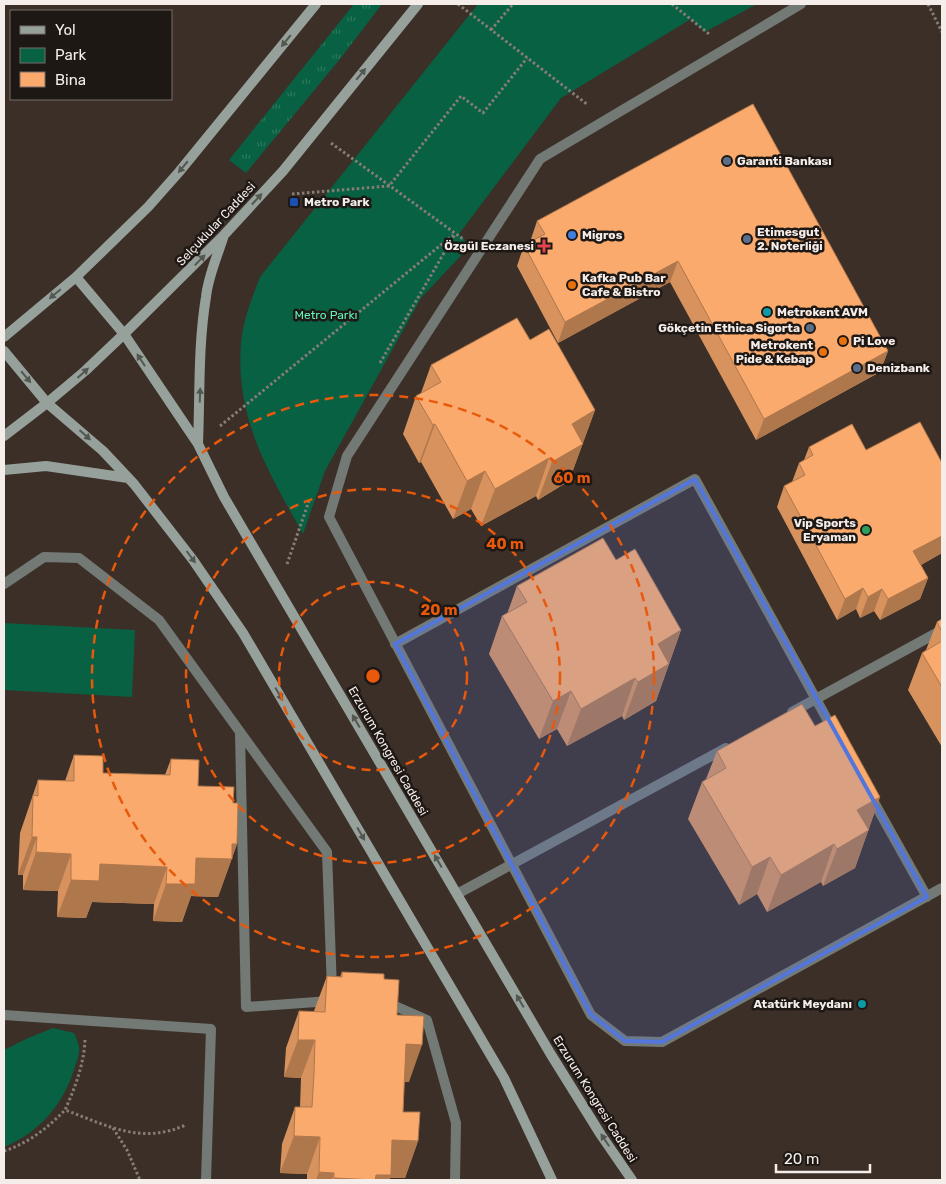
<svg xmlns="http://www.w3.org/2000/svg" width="946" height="1184" font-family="Rubik,sans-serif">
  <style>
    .grass { fill: url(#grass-tufts) }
    .park { fill: #076142 }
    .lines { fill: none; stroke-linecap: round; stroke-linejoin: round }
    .path { stroke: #877d77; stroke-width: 3; stroke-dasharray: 2.5 2.5; stroke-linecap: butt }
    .minor { stroke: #737975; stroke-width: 10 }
    .secondary { stroke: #97a19b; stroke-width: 10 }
    .wall { fill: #d7925d }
    .shaded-wall { fill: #af774c }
    .building { fill: #faaa6c; stroke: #af774c }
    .oneway { fill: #545651 }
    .marked { fill: #5376dc; fill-opacity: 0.2; stroke: #5376dc; stroke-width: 4; stroke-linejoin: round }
    .ring { fill: none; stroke: #e8590c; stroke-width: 2.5; stroke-dasharray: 9 6 }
    .service-dot { fill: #5c6f8a; stroke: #1e1815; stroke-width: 2 }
    .transit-dot { fill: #1a4fb4; stroke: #1e1815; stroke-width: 2 }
    .shop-dot { fill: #3f7fe0; stroke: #1e1815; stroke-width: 2 }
    .health-dot { fill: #e0444e; stroke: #1e1815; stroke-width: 2 }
    .food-dot { fill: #e8710a; stroke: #1e1815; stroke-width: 2 }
    .culture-dot { fill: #0f9aa8; stroke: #1e1815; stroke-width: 2 }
    .leisure-dot { fill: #2e9e5b; stroke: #1e1815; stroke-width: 2 }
    .labels { text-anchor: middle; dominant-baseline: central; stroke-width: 5; stroke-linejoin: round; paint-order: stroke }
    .poi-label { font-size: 12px; font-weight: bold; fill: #f5ede9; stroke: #1e1815; text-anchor: start }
    .street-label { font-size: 12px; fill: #f5ede9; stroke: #1e1815 }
    .park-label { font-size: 12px; fill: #61f3b7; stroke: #1e1815 }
    .centre { fill: #e8590c; stroke: #1e1815; stroke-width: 2.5 }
    .ring-label { font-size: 15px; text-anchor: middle; font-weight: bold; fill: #e8590c; stroke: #1e1815; stroke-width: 5; stroke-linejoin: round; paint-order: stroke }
  </style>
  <defs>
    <pattern id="grass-tufts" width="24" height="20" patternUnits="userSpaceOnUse" patternTransform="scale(1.25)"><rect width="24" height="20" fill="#076142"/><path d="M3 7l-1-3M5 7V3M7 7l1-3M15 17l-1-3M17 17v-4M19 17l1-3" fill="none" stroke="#2c785d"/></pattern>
  </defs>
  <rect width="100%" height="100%" fill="#3b2f28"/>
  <path class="grass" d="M 354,4 L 382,4 L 340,59 L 246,173 L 229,160 Z"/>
  <path class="park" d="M 478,4 L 757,4 L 705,32 L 691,19 L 561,98 L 459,234 L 470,246 L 421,298 L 325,471 L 303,534 C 268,471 235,418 241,343 C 243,320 252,298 260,277 Z
    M 4,623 L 135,630 L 132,697 L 4,690 Z
    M 53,1028 L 74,1033 C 76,1038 79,1043 79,1048 C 80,1053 77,1061 75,1066 C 65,1103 39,1133 4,1147 L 4,1050 L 28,1038 Z"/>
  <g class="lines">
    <path class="path" d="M 458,4 L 588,105
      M 672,4 L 709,34
      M 928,4 L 942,32
      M 491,30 L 513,4
      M 331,143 L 463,239
      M 292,194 L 389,186 L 461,96 L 483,113 L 527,58
      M 380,363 L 455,234
      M 220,426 L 453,235
      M 287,564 L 309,501
      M 85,1040 C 84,1064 75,1088 65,1110 C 96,1121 129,1139 163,1132 C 171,1131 178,1128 186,1125
      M 113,1128 L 127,1150 L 140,1180
      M 4,1151 C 27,1144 49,1127 65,1110"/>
    <path class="minor" d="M 801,4 L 540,159 L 347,456 L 329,517 L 591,1015 L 625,1041 L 662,1042 L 942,888
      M 4,584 L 44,557 L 79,558 L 159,620 L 327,852 L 332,990
      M 395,644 L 695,479 L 833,730
      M 792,712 L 942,630
      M 240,733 L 246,1007 L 330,1001
      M 870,795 L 927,897
      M 457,894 L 726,748
      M 386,1002 L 427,1020 L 456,1123 L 455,1180
      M 4,1015 L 211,1029 L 206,1180"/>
    <path class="secondary" d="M 76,277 L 124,334 L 198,444 L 224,497 L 550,1053 L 601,1135 L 632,1180
      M 4,337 L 76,277 L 148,207 L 179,172 L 316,4
      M 4,351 L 47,403 L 103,451 L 134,484 L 193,560 L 243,633 L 504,1078 L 552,1180
      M 4,436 L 47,403 L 85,371 L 124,334 L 224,235 L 283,171 L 418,4
      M 198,444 C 200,395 198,345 206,297 C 208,277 217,257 223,238
      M 4,470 L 46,466 L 128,478"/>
  </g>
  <path class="wall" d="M 753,104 L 888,351 L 880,372 L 756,440 L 670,282 L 558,343 L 517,266 L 524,245 L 530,242 L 537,221 Z
    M 431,365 L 595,410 L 569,481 L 538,500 L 536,496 L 481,526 L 471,509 L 453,519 L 421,462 L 419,463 L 403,434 L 416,396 L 421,393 Z
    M 809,447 L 866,450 L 942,553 L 921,565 L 928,578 L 920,599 L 880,620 L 874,611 L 860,618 L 856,609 L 837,620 L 777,507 L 784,486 L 792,482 L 799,463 L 804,460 Z
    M 616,560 L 681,630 L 656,701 L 624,720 L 622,716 L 567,746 L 557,729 L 539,739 L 489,654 L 502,616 L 507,614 L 517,586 Z
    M 942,619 L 942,747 L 908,690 L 922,653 L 926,650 L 937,622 Z
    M 815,726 L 880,797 L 855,868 L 823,886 L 821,882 L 767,912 L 757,894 L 739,905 L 688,819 L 702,782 L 706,779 L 717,751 Z
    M 74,755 L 103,773 L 165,775 L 171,759 L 198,786 L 233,803 L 237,844 L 218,897 L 191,896 L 182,922 L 153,921 L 154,904 L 92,902 L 86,918 L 57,917 L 58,891 L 23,890 L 23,875 L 18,875 L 20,833 L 38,780 L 65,781 Z
    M 342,972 L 384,979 L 397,1015 L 409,1082 L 404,1082 L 403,1112 L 418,1141 L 405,1178 L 390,1178 L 389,1180 L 307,1180 L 307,1174 L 280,1173 L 282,1144 L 295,1107 L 300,1107 L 301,1078 L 284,1077 L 286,1048 L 299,1011 L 314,1011 L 327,976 L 340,977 Z"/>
  <path class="shaded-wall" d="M 678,261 L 670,282 L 558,343 L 565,322 Z
    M 888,351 L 880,372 L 756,440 L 764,419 Z
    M 595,410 L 569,481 L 538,500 L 552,462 L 572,424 Z
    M 435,424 L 421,462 L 419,463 L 433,425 Z
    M 549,458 L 536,496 L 481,526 L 495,489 Z
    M 485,471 L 471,509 L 453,519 L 467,481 Z
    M 942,536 L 942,553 L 906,573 L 913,551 Z
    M 928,578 L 920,599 L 880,620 L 888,599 Z
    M 863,588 L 856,609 L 837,620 L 845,599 Z
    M 882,589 L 874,611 L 860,618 L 868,597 Z
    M 681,630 L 656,701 L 624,720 L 638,682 L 658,644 Z
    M 635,678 L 622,716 L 567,746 L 581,709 Z
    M 571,691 L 557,729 L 539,739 L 553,701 Z
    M 880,797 L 855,868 L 823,886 L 837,849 L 857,810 Z
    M 32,837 L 37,837 L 23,875 L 18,875 Z
    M 232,844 L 237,844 L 218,897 L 191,896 L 182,922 L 153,921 L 166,884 L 196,858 Z
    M 834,844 L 821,882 L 767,912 L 781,875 Z
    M 36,852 L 71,854 L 58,891 L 23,890 Z
    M 770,857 L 757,894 L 739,905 L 752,867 Z
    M 100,864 L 167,867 L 154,904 L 92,902 L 86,918 L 57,917 L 71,880 Z
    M 298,1040 L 315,1040 L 301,1078 L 284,1077 Z
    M 406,1044 L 422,1045 L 409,1082 L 392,1082 Z
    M 294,1136 L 320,1137 L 307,1174 L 280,1173 Z
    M 392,1140 L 418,1141 L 405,1178 L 390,1178 L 389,1180 L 333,1180 L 334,1178 L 376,1175 Z
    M 319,1172 L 334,1173 L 332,1180 L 316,1180 Z"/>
  <path class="building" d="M 753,104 L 888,351 L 764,419 L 678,261 L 565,322 L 524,245 L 545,234 L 537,221 Z
    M 517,318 L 530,340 L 549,329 L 595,410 L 572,424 L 583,444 L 552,462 L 549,458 L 495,489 L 485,471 L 467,481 L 435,424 L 433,425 L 416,396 L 441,382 L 431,365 Z
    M 920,422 L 942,463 L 942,536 L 913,551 L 928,578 L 888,599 L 882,589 L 868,597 L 863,588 L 845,599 L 784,486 L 805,475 L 799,463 L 813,455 L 809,447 L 852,424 L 866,450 Z
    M 603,538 L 616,560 L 635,549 L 681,630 L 658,644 L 669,664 L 638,682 L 635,678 L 581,709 L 571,691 L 553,701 L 502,616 L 527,602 L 517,586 Z
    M 942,619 L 942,632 L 937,622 Z
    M 942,641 L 942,687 L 922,653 Z
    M 802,704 L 815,726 L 835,715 L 880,797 L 857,810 L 869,830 L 837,849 L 834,844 L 781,875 L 770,857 L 752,867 L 702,782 L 726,768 L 717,751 Z
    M 74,755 L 103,756 L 103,773 L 170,775 L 171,759 L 199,760 L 198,786 L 234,787 L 233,803 L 238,803 L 237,844 L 232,844 L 232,859 L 196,858 L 195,884 L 166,884 L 167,867 L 100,864 L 99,881 L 71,880 L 71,854 L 36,852 L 37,837 L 32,837 L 33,795 L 38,796 L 38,780 L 74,781 Z
    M 342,972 L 384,974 L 384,979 L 399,980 L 397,1015 L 424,1016 L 422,1045 L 406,1044 L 403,1112 L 420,1112 L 418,1141 L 392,1140 L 391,1175 L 376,1175 L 375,1180 L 334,1178 L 334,1173 L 319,1172 L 320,1137 L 294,1136 L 295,1107 L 312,1107 L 314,1074 L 315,1040 L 298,1040 L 299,1011 L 325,1012 L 327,976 L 342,977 Z"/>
  <defs><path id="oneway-solid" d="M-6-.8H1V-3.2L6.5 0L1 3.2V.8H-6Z" transform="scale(1.25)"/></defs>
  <g class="oneway">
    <use href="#oneway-solid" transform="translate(286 41) rotate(129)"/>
    <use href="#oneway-solid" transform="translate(361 74) rotate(-51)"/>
    <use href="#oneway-solid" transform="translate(183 167) rotate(130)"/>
    <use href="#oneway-solid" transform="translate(257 199) rotate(-47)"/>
    <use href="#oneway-solid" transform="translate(200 260) rotate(-46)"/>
    <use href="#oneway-solid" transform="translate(55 294) rotate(140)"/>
    <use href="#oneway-solid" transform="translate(141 360) rotate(-123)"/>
    <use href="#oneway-solid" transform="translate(83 373) rotate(-42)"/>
    <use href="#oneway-solid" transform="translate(26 377) rotate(50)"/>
    <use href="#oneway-solid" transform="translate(200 395) rotate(-88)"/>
    <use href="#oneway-solid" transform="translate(85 435) rotate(42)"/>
    <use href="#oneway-solid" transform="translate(191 557) rotate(53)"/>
    <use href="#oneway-solid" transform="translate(279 694) rotate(60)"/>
    <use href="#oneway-solid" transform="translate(356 721) rotate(-120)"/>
    <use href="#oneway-solid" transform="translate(361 834) rotate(60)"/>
    <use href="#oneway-solid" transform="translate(438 861) rotate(-120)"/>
    <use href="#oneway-solid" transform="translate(520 1001) rotate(-120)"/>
    <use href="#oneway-solid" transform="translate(605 1140) rotate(-124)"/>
  </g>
  <path class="marked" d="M 695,479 L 927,897 L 662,1042 L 625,1041 L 591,1015 L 395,644 Z"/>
  <g class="ring">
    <circle cx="373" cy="676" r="94"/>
    <circle cx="373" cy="676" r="187"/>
    <circle cx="373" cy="676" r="281"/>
  </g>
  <g class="service-dot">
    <circle cx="727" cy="161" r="5"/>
    <circle cx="747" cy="239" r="5"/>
    <circle cx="810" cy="328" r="5"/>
    <circle cx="857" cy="368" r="5"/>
  </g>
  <rect class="transit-dot" x="289" y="197" width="10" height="10" rx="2.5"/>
  <circle class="shop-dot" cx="572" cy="235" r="5"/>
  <path class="health-dot" d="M541.5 238.5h5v5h5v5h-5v5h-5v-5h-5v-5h5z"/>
  <g class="food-dot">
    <circle cx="572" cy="285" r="5"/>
    <circle cx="843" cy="341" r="5"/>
    <circle cx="823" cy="352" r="5"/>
  </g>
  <g class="culture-dot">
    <circle cx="767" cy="312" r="5"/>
    <circle cx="862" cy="1004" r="5"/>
  </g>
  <circle class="leisure-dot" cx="866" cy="530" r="5"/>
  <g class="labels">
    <g class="poi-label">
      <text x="737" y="161">Garanti Bankası</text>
      <text x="304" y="202">Metro Park</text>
      <text x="757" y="232">Etimesgut<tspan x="757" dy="14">2. Noterliği</tspan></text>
      <text x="582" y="235">Migros</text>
      <text x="534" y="246" text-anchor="end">Özgül Eczanesi</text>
      <text x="582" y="278">Kafka Pub Bar<tspan x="582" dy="14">Cafe &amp; Bistro</tspan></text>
      <text x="777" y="312">Metrokent AVM</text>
      <text x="800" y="328" text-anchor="end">Gökçetin Ethica Sigorta</text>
      <text x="853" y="341">Pi Love</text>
      <text x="813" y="345" text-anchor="end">Metrokent<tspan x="813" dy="14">Pide &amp; Kebap</tspan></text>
      <text x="867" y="368">Denizbank</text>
      <text x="856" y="523" text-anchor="end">Vip Sports<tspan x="856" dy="14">Eryaman</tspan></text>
      <text x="852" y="1004" text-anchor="end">Atatürk Meydanı</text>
    </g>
    <g class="street-label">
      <text transform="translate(216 224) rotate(-47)">Selçuklular Caddesi</text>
      <text transform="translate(388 751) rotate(60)">Erzurum Kongresi Caddesi</text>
      <text transform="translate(595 1099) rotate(58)">Erzurum Kongresi Caddesi</text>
    </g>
    <g class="park-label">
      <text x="326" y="315">Metro Parkı</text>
    </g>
  </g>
  <circle cx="373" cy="676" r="8" class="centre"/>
  <g class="ring-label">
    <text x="572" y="483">60 m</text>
    <text x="505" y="549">40 m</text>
    <text x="439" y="615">20 m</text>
  </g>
  <rect width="946" height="1184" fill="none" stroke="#f5ede9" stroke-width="10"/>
  <rect x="10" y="10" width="162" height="90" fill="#1e1815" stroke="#746d6a"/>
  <rect x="20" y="26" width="25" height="8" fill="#97a19b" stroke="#746d6a"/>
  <text x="55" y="35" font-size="15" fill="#f5ede9">Yol</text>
  <rect x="20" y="48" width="25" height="15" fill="#076142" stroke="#746d6a"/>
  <text x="55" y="60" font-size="15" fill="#f5ede9">Park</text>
  <rect x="20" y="72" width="25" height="15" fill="#faaa6c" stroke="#746d6a"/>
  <text x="55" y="85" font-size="15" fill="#f5ede9">Bina</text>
  <path d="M776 1164v8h94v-8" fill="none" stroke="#f5ede9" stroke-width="2.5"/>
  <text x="784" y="1164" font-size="15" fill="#f5ede9" stroke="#1e1815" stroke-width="4" paint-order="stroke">20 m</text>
</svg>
